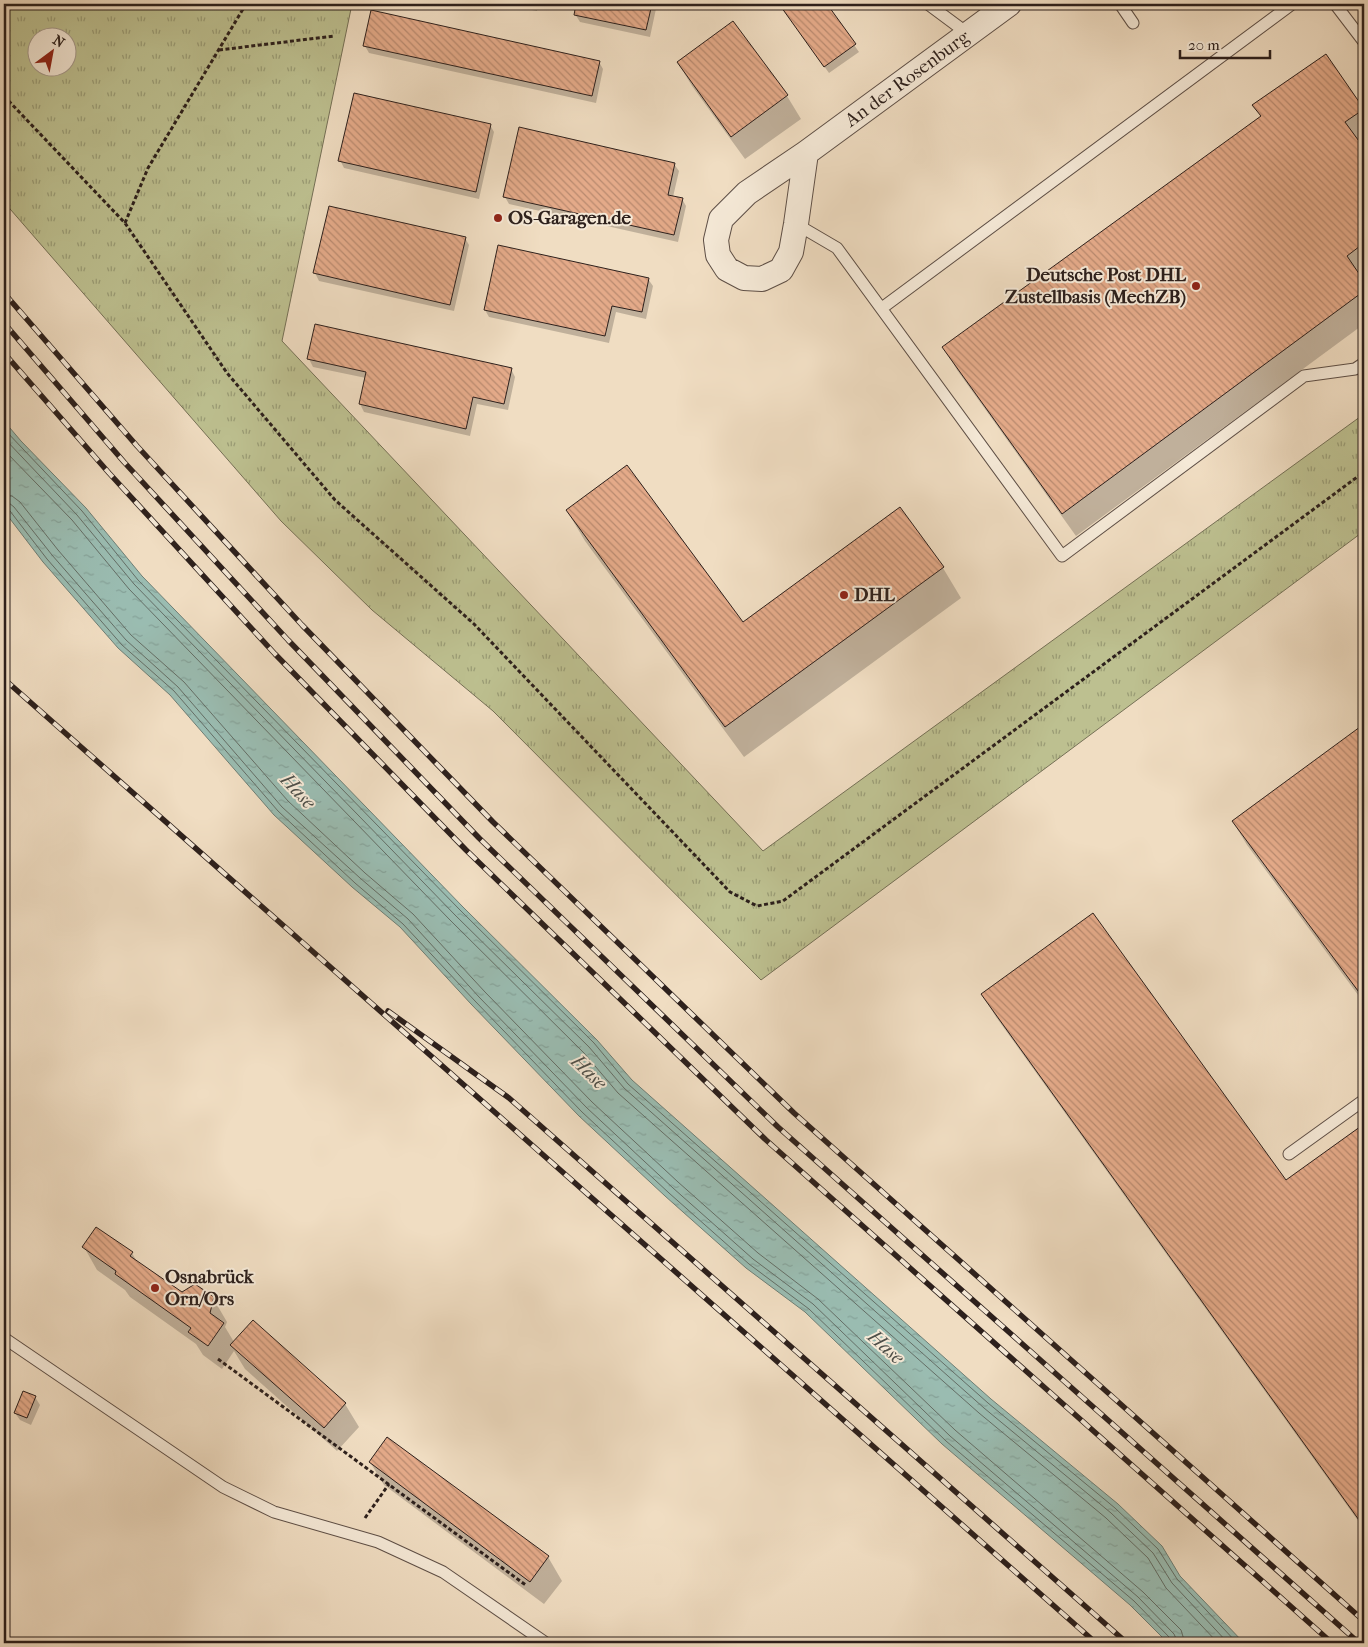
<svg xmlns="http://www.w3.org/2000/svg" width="1368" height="1647" font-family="'IM FELL French Canon',serif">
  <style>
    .grass { fill: url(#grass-tufts); stroke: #757056; fill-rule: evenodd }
    .water { fill: url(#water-ripples); stroke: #6e7e75 }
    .shadow { fill: #0003 }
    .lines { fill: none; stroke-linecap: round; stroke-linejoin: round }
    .shore { stroke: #646e66; stroke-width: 1 }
    .building { fill: url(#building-back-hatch); stroke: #2d201c }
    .service-casing { stroke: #5e4f46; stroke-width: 13 }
    .minor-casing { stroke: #5e4f46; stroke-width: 26 }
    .path { stroke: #2d201c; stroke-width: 3; stroke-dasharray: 4 2.5; stroke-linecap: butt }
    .service { stroke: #f5e9d7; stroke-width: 11 }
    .minor { stroke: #f5e9d7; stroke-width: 24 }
    .rail-casing { stroke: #2d201c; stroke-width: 5.5 }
    .rail { stroke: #f5e9d7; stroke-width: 4; stroke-dasharray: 11; stroke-linecap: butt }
    .poi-dot { fill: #8f2418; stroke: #f5e9d7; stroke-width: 2 }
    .labels { text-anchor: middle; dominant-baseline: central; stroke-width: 4; stroke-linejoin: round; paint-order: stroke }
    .street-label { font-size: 19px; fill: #2d201c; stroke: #f5e9d7 }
    .poi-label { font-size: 19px; font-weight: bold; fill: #2d201c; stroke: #f5e9d7; text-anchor: start }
    .water-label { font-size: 20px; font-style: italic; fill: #4e4f49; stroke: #f5e9d7 }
  </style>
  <defs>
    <pattern id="grass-tufts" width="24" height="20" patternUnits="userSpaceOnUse" patternTransform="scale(1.25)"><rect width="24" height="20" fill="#bdc090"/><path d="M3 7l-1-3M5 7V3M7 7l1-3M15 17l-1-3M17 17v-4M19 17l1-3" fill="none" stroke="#9a9c75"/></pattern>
    <pattern id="water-ripples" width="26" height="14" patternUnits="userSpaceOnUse" patternTransform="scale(1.25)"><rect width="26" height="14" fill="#9abcb1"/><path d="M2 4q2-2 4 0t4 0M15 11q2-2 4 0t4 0" fill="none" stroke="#85a198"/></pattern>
    <pattern id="building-back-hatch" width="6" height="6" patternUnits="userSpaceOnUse" patternTransform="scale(1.25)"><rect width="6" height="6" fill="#e4aa89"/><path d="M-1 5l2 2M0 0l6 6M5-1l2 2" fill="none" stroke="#b98a6f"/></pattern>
  </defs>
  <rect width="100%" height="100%" fill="#f0ddc2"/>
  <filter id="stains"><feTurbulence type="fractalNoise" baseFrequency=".004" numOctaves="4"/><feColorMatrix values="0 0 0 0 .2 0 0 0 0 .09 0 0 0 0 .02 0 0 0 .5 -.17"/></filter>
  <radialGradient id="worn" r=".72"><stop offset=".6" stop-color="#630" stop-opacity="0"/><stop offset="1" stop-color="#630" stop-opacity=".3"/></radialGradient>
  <path class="grass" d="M 4,4 L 352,4 L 282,341 L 763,851 L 1364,414 L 1364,531 L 761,980 L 493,711 L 372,610 L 281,521 L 4,202 ZM 38,38 L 68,38 L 68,68 L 38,68 Z"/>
  <path class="water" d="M 4,421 L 21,441 L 86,508 L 142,576 L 463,907 L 597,1040 L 632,1080 L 991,1399 L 1118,1504 L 1162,1546 L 1180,1576 L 1244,1643 L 1168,1643 L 1130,1605 L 942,1444 L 805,1312 L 746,1268 L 665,1196 L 579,1116 L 471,1004 L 400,927 L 352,887 L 274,815 L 170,695 L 118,648 L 43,562 L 4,511 Z"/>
  <path class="shadow" d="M 502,4 L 538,4 L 537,11 Z
    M 578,4 L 657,4 L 650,37 L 580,22 L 575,14 Z
    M 779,4 L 825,4 L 859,52 L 829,73 Z
    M 733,23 L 787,96 L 801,119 L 745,159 L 692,86 L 678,63 Z
    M 365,46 L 599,62 L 603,69 L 596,103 L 369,53 Z
    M 1325,56 L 1364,112 L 1364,141 L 1360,144 L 1364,150 L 1364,276 L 1361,278 L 1364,283 L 1364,324 L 1076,536 L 957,370 L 944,347 L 1261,118 L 1254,105 Z
    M 490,125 L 494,132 L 479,199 L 344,168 L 340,160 Z
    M 674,164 L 679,171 L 673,197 L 682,199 L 686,206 L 678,242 L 509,204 L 505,197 Z
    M 465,238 L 469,245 L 454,311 L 319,281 L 315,273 Z
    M 648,279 L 653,286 L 646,319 L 616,312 L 609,343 L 489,317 L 485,310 Z
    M 309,359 L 511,369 L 515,377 L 508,410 L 477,404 L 470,436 L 364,412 L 360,404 L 366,378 L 313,367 Z
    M 900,509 L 943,568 L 961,598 L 744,757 L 585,541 L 567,511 L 743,624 Z
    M 1364,726 L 1364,1003 L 1247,845 L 1233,822 Z
    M 982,994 L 1286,1182 L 1364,1126 L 1364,1529 L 996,1017 Z
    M 84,1247 L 132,1253 L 137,1262 L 182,1294 L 213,1298 L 227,1322 L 225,1327 L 234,1342 L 345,1404 L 359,1427 L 337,1451 L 245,1369 L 234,1351 L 222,1369 L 203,1355 L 196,1344 L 130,1297 L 125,1290 L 97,1270 Z
    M 35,1397 L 40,1405 L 31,1425 L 20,1420 L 15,1413 Z
    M 387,1438 L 548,1557 L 562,1581 L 544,1604 L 384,1485 L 370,1462 Z"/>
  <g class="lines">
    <path class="shore" d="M 4,429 L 82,511 L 138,580 L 460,910 L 594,1043 L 628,1084 L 988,1403 L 1115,1508 L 1158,1549 L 1177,1579 L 1237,1643
      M 4,438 L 77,515 L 134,584 L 455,915 L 589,1047 L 624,1088 L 984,1408 L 1111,1513 L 1153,1553 L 1172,1583 L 1228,1643
      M 4,450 L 72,520 L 129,589 L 450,920 L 584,1053 L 618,1093 L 979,1413 L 1106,1518 L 1148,1558 L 1166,1588 L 1218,1643
      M 4,495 L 12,496 L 20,502 L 58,550 L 131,635 L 184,682 L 288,801 L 365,873 L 413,914 L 485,992 L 592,1102 L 678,1182 L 758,1253 L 818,1299 L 955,1430 L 1143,1592 L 1181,1630 L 1185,1643
      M 4,502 L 9,503 L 14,507 L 52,555 L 126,640 L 178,687 L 282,807 L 360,878 L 408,919 L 479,997 L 587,1108 L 673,1188 L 753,1259 L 813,1304 L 950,1436 L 1138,1597 L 1174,1634 L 1178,1643
      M 4,509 L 10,511 L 47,559 L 122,645 L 174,691 L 278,811 L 355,883 L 403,924 L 475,1001 L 582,1112 L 669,1193 L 749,1264 L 809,1309 L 946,1441 L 1134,1601 L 1170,1638 L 1171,1643"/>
  </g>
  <path class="building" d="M 576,4 L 652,4 L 646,30 L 574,15 Z
    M 779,4 L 827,4 L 856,44 L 824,67 Z
    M 371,10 L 600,61 L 592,96 L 363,46 Z
    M 733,21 L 788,95 L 731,137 L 677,62 Z
    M 1326,54 L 1364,109 L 1345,122 L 1364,148 L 1364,243 L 1347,256 L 1364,281 L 1364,291 L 1062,514 L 942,347 L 1261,116 L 1252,105 Z
    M 354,93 L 491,124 L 476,192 L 338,161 Z
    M 519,127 L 675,163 L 668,195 L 683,198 L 674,235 L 503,197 Z
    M 329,206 L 466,237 L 450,305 L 313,273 Z
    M 498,245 L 649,278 L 642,312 L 612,306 L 605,336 L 484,310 Z
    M 315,324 L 512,368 L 504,404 L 473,397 L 466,429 L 359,404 L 366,372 L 307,359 Z
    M 627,465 L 743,622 L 900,507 L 944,567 L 725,727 L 566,510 Z
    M 1364,724 L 1364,999 L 1232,821 Z
    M 1093,913 L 1286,1180 L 1364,1124 L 1364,1527 L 981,994 Z
    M 96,1227 L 133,1252 L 130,1256 L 182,1292 L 195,1284 L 214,1297 L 210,1313 L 224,1323 L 208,1346 L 188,1332 L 191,1328 L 115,1274 L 116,1271 L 82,1247 Z
    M 253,1320 L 346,1403 L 324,1428 L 230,1345 Z
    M 23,1391 L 36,1396 L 27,1418 L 14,1413 Z
    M 387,1437 L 549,1556 L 530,1582 L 369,1462 Z"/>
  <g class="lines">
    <defs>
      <path id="service" d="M 928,4 L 967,33
        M 1120,4 L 1133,23
        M 1335,4 L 1364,42
        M 796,224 L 837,248 L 1062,556 L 1304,376 L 1355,369 L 1364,363
        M 882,308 L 1292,4
        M 1289,1154 L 1364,1100
        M 4,1338 L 223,1487 L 274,1512 L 378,1542 L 443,1572 L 546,1643"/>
      <g id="minor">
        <path id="s1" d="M 806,153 L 796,224 L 791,252 L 781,270 L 762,279 L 744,278 L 727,269 L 718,255 L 716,240 L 721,219 L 747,193 L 806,153 L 1009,4"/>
      </g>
    </defs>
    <use href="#service" class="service-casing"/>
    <use href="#minor" class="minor-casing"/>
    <path class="path" d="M 219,50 L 334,36
      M 4,96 L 125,223 L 227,373 L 335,500 L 474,624 L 730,892 L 757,906 L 783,901 L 1364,472
      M 125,223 L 148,168 L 246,4
      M 218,1359 L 527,1586
      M 365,1518 L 389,1484"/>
    <use href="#service" class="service"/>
    <use href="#minor" class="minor"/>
    <defs>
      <path id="rail" d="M 4,293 L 137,446 L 302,625 L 493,822 L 794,1113 L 1364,1621
        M 4,323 L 124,462 L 288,640 L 479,838 L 778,1127 L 1359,1643
        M 4,353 L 109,473 L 275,654 L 466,850 L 766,1140 L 1332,1643
        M 4,679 L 1096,1643
        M 388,1011 L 509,1098 L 1127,1643"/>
    </defs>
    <use href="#rail" class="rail-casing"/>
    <use href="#rail" class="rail"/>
  </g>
  <g class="poi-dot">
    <circle cx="498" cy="218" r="5"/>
    <circle cx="1196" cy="286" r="5"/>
    <circle cx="844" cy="595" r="5"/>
    <circle cx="155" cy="1288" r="5"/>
  </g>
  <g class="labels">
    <g class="street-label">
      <text stroke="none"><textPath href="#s1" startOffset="466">An der Rosenburg</textPath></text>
    </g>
    <g class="poi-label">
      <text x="508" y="218">OS-Garagen.de</text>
      <text x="1186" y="275" text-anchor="end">Deutsche Post DHL<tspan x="1186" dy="22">Zustellbasis (MechZB)</tspan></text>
      <text x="854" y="595">DHL</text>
      <text x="165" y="1277">Osnabrück<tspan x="165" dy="22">Orn/Ors</tspan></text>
    </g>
    <g class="water-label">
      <text transform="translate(298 791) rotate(47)">Hase</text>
      <text transform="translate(589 1072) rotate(44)">Hase</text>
      <text transform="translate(886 1347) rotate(42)">Hase</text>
    </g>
  </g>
  <rect width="1368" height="1647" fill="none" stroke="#f0ddc2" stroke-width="20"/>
  <rect x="5" y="5" width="1358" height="1637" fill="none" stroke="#2d201c" stroke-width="2.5"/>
  <rect x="10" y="10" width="1348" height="1627" fill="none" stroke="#2d201c"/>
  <g transform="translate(52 52) rotate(32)"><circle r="24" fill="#f5e9d7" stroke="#a5998c"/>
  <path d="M0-4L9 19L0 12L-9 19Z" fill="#8f2418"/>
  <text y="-8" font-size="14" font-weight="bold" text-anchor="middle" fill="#2d201c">N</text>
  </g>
  <path d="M1180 50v8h90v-8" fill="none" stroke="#2d201c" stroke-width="2.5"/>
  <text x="1188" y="50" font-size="15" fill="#2d201c" stroke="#f5e9d7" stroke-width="4" paint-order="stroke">20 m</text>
  <rect width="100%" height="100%" filter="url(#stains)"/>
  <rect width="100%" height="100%" fill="url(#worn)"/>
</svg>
